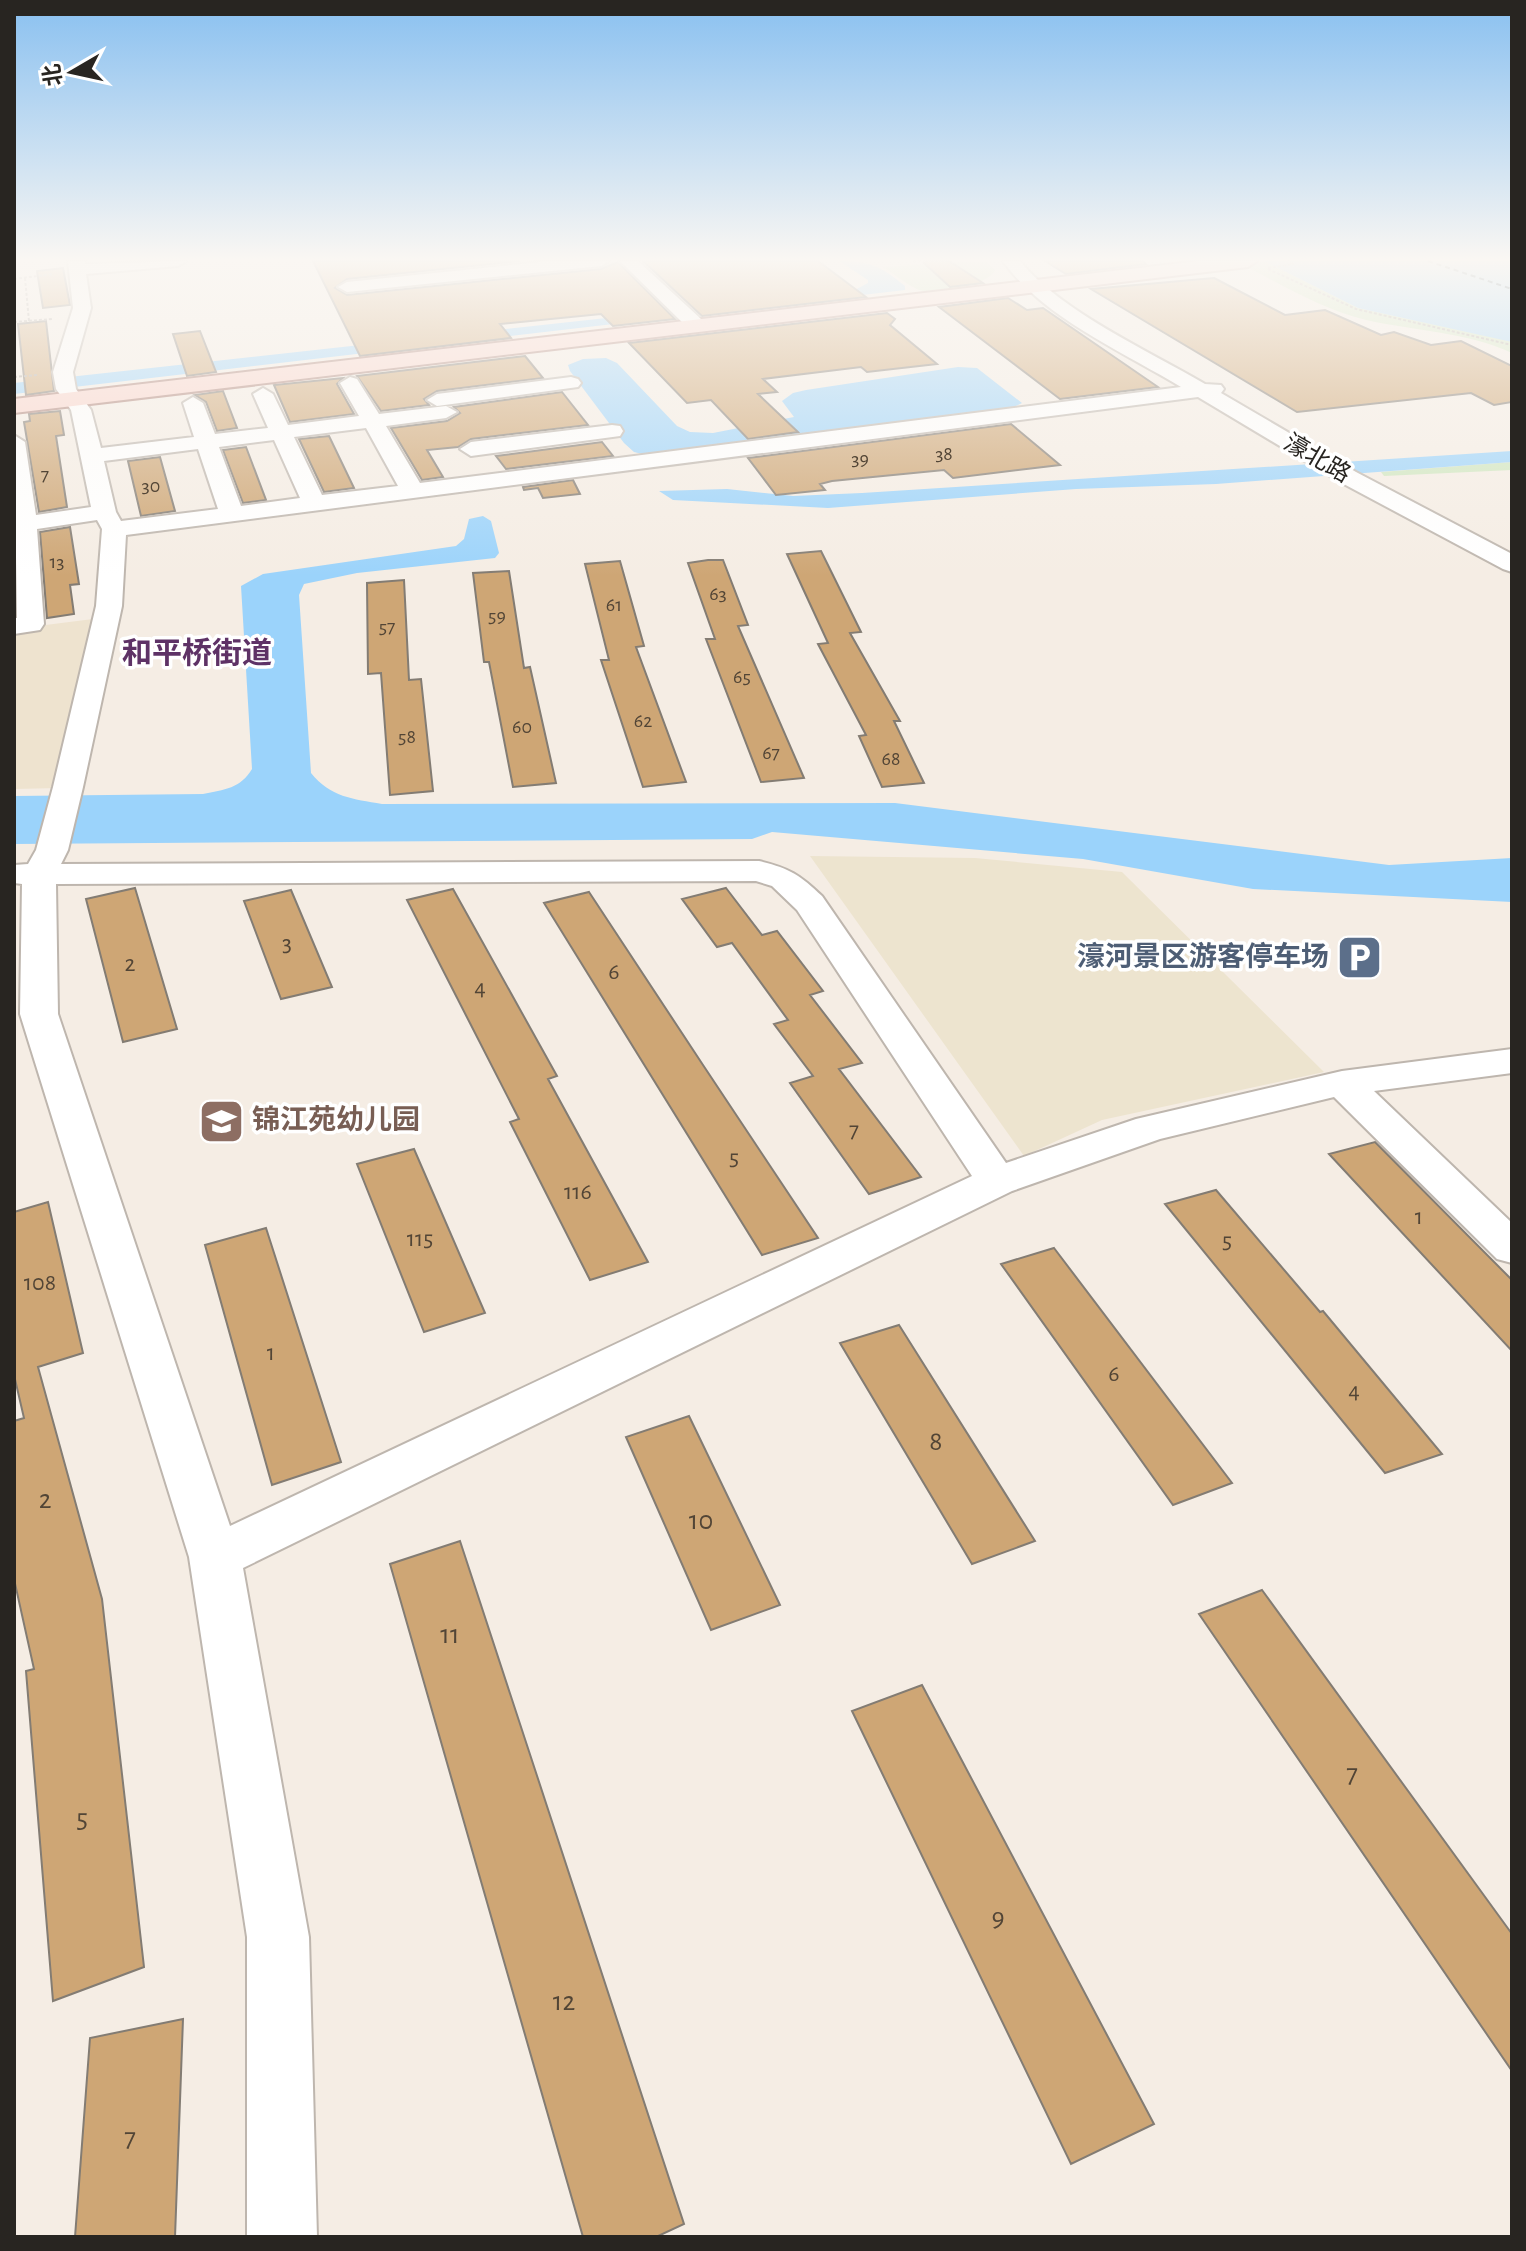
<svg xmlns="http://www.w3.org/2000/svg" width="1526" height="2251" font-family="'Alegreya Sans','Noto Sans SC',sans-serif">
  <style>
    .industrial { fill: #ede4cf }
    .education { fill: #eee3cf }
    .green { fill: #cfe6bf }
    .water { fill: #9bd3fb }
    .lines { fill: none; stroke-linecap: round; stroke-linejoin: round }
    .ferry { stroke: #0f3b56; stroke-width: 2; stroke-dasharray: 5 4; stroke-linecap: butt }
    .building { fill: #cea675; stroke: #837c73; stroke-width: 2 }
    .minor-casing { stroke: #beb6ae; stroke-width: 4 }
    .major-casing { stroke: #ae8378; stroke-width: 4 }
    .path { stroke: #b1aaa3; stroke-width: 2; stroke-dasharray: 3 2; stroke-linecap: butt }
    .minor { fill: #fff; fill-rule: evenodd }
    .major { fill: #fad3ca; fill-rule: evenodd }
    .labels { text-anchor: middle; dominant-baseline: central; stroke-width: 7; stroke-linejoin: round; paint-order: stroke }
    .far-number-label { font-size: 20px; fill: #524536 }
    .far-street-label { font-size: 24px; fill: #282521; stroke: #fff }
    .number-label { font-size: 24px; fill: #524536 }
    .service-label { font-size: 28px; font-weight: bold; fill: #4e5e75; stroke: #fff; text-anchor: end }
    .education-label { font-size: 28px; font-weight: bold; fill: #785e54; stroke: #fff; text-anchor: start }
    .near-number-label { font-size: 28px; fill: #524536 }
    .far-district-label { font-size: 30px; font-weight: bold; fill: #5e3266; stroke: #fff }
  </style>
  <rect width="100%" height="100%" fill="#f5ede4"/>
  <path class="industrial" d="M 810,856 L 975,858 L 1122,872 L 1324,1072 L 1102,1120 L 1024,1156 Z"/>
  <path class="education" d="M 93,619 L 59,788 L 14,789 L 14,629 Z"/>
  <path class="green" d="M 986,261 L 995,270 C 989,285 938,295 923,291 C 910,288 895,274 883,267 Z
    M 1236,261 L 1264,261 L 1358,308 L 1497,338 L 1512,342 L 1512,353 C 1467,332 1415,331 1366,320 C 1320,309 1277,282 1236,261 Z
    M 1512,462 L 1512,470 L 1384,476 L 1381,472 Z"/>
  <path class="water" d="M 839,261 C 869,261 881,266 905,286 L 905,290 L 14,394 L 14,383 L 853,291 L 868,283 L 868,280 Z
    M 1264,261 L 1512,261 L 1512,342 L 1358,308 Z
    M 583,359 L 606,358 L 617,363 L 677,426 L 690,432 L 713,433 L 794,417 L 782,401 L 793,393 L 806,390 L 958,367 L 977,368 L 1022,403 L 1010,409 L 642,454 L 634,452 L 624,443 L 570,371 L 568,365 Z
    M 1512,451 L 1512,462 L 1216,484 L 1076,489 L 828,508 L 673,500 L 659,491 L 727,489 L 793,496 L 862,493 Z
    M 483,516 L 491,521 L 499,553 L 495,558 L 357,573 L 304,584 L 299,595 L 311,773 C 330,797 353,799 382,804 L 895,803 L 1389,865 L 1512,858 L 1512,902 L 1253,889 L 1083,859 L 772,832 L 752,839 L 14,844 L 14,796 L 203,794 C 224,790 241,788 252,769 L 241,586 L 263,574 L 456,546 L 464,539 L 469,519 Z"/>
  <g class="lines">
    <path class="ferry" d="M 1428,261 L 1512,289"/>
  </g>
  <path class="building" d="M 313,261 L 520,261 L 347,279 L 335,288 L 347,295 L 601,269 L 618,262 L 675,319 L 613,326 L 601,314 L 500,324 L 511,338 L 360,356 Z
    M 643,261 L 818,261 L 866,297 L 702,316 Z
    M 925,261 L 949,261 L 983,283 L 950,287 L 924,263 Z
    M 1045,261 L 1143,261 L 1146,264 L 1066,274 Z
    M 63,268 L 70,305 L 43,308 L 37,271 Z
    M 1214,278 L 1285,315 L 1325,310 L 1381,335 L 1394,332 L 1431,345 L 1461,341 L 1512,366 L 1512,402 L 1494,405 L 1471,393 L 1297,412 L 1091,289 Z
    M 1008,298 L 1027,310 L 1043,308 L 1158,387 L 1060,399 L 939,307 Z
    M 887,313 L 895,319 L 890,325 L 937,364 L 867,372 L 861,367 L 763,379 L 777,392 L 758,394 L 798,432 L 748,439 L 711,400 L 687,403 L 629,343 Z
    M 46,321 L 54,391 L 26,395 L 18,324 Z
    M 200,331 L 216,372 L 187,376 L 173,334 Z
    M 525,356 L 543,378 L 437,391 L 424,399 L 429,405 L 381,411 L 357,376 Z
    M 343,378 L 337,384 L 354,414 L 290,422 L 274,385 Z
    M 223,391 L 237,428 L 217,431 L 206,402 L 195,395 Z
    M 562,392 L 588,425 L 471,439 L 458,447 L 427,450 L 443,477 L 422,480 L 391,428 L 447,421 L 460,413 L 454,407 Z
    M 60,411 L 64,435 L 56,436 L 67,507 L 39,512 L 24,422 L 30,421 L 29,414 Z
    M 1011,424 L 1060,465 L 953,478 L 944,470 L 832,481 L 820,484 L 825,490 L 776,495 L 748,458 Z
    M 329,436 L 354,488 L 324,492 L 299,439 Z
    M 602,442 L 613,456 L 506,469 L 496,456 Z
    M 246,447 L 266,500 L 243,503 L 223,450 Z
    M 160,457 L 175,511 L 141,516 L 128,461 Z
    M 573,480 L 580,494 L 543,498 L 538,488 L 524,490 L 523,487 Z
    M 70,527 L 79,584 L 70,585 L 74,614 L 47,618 L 40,532 Z
    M 821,551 L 861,632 L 850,633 L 900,721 L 894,721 L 924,783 L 882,787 L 859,736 L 866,735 L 818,644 L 828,643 L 787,554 Z
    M 708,560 L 723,560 L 748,625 L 738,626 L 804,778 L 761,782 L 706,639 L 715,639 L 688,563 Z
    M 620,561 L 644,646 L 636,647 L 686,782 L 643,787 L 601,660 L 609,660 L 585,564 Z
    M 509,571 L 524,668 L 530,667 L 556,783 L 513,787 L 489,662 L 484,662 L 473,573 Z
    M 404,580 L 409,680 L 421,679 L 433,791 L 390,795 L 381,673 L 368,674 L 367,583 Z
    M 135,888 L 177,1029 L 123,1042 L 86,899 Z
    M 726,888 L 762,935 L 777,931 L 823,991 L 810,995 L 862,1063 L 839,1069 L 921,1177 L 869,1194 L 790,1083 L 813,1076 L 774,1024 L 788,1020 L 732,943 L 717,947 L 682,899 Z
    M 453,889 L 557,1076 L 548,1079 L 648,1262 L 590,1280 L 510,1122 L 519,1119 L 407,900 Z
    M 291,890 L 332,987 L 281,999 L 244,901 Z
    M 589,892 L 703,1065 L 818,1238 L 762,1255 L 544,903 Z
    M 1375,1142 L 1512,1280 L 1512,1351 L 1329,1154 Z
    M 414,1149 L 485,1313 L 424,1332 L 357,1164 Z
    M 1216,1190 L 1320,1312 L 1323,1311 L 1442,1454 L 1385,1473 L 1165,1204 Z
    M 48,1202 L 83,1353 L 38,1367 L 102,1599 L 144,1967 L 53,2001 L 26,1671 L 34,1669 L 14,1579 L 14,1421 L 24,1418 L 14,1375 L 14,1212 Z
    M 266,1228 L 341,1462 L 272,1485 L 205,1245 Z
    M 1054,1248 L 1232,1483 L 1173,1505 L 1001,1264 Z
    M 899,1325 L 1035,1541 L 972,1564 L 840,1343 Z
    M 689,1416 L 780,1605 L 711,1630 L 626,1437 Z
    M 460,1541 L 684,2224 L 656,2237 L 583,2237 L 390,1564 Z
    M 1262,1590 L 1512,1934 L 1512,2071 L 1199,1614 Z
    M 922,1685 L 1154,2124 L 1071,2164 L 852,1711 Z
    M 183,2019 L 175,2237 L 75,2237 L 90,2038 Z"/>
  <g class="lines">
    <defs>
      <path id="minor" d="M 68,261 L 85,261 L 85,264 L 186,261 L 178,266 L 86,274 L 91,308 L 73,372 L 76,389 L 91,410 L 101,448 L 194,437 L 183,403 L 193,397 L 203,403 L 215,434 L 268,428 L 253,394 L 263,388 L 273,394 L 288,425 L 359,416 L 340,383 L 350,377 L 357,379 L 379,414 L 446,406 L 457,412 L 446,418 L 386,426 L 420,483 L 1181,387 C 1123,352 1042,317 1003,261 L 1020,261 C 1060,311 1149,351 1205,384 L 1221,385 L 1224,389 L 1221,393 L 1356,472 L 1512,554 L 1512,572 L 1503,569 L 1340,482 L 1198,397 L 126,535 L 122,606 L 83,787 L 68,850 L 61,864 L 759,861 C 789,868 800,875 822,896 L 1006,1163 L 1136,1119 L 1342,1071 L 1512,1049 L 1512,1073 L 1374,1091 L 1512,1223 L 1512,1263 L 1497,1259 L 1334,1097 L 1160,1139 L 1012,1191 L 243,1568 L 309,1937 L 317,2237 L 247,2237 L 247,1937 L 189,1557 L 20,1014 L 22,884 L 14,883 L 14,865 L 28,864 L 36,850 L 53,787 L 96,606 L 102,529 L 97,520 L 37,529 L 44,624 L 40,630 L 14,634 L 14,618 L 17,618 L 14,435 L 25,442 L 36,515 L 91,507 L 71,410 L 56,389 L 53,372 L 73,308 ZM 366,428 L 398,486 L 322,495 L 294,437 ZM 274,440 L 300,498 L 241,506 L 219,447 ZM 198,449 L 218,509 L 121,521 L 116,512 L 104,461 ZM 756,881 L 772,886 L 797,910 L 972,1176 L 230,1526 L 58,1014 L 56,884 Z
        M 550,261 L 609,261 L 601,266 L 347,292 L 338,287 L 347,282 Z
        M 620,261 L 638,261 L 701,319 L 703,323 L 701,327 L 687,327 Z
        M 571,377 L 578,379 L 581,383 L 578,387 L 437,406 L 427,400 L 437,394 Z
        M 612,425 L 620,426 L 623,431 L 620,436 L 471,456 L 460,449 L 471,442 Z"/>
      <path id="major" d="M 1199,261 L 1257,261 L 1248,267 L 14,413 L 14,399 Z"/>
    </defs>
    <use href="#minor" class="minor-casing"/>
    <use href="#major" class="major-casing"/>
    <path class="path" d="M 913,261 L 945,261
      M 1268,268 L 1293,264 L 1288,261
      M 1268,269 L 1356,309 L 1512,345
      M 25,278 L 29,321
      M 14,279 L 53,274
      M 14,322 L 53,319
      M 14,377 L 37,375"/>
    <use href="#minor" class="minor"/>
    <use href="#major" class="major"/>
  </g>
  <linearGradient id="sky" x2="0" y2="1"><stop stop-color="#89c0f0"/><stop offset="0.45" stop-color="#faf7f3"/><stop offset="1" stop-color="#faf7f3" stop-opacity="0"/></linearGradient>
  <rect width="1526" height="576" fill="url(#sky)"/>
  <defs>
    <symbol id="parking-square" viewBox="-11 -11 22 22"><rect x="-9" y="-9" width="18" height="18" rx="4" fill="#5c6f8a" stroke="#fff"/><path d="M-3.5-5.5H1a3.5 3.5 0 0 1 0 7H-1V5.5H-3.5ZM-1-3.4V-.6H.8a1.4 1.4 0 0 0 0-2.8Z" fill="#fff"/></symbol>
    <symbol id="school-square" viewBox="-11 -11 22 22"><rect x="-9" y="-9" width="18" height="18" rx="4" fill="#8d6e63" stroke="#fff"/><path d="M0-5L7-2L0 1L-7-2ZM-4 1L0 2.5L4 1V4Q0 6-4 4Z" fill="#fff"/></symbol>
  </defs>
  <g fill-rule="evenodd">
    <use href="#parking-square" x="1334" y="932" width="51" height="51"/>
    <use href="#school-square" x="196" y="1096" width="51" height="51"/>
  </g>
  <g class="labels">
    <g class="far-number-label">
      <text x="944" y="454">38</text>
      <text x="860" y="459">39</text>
      <text x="45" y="475">7</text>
      <text x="151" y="486">30</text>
      <text x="57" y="562">13</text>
      <text x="718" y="594">63</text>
      <text x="614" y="605">61</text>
      <text x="497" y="616">59</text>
      <text x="387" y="627">57</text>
      <text x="742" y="677">65</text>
      <text x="643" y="721">62</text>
      <text x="522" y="727">60</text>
      <text x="407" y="737">58</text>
      <text x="771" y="753">67</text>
      <text x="891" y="759">68</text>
    </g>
    <g class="far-street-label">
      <text transform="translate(1317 459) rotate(30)">濠北路</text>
    </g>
    <g class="number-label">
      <text x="287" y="944">3</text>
      <text x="130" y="964">2</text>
      <text x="614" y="972">6</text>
      <text x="480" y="988">4</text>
      <text x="854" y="1130">7</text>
      <text x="734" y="1158">5</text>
      <text x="578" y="1192">116</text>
      <text x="1419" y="1217">1</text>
      <text x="420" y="1239">115</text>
      <text x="1227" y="1241">5</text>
      <text x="40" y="1283">108</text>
      <text x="271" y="1353">1</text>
      <text x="1114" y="1374">6</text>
      <text x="1354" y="1391">4</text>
    </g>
    <g class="service-label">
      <text x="1329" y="958">濠河景区游客停车场</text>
    </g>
    <g class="education-label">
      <text x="252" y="1121">锦江苑幼儿园</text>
    </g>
    <g class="near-number-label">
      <text x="936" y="1442">8</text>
      <text x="45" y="1500">2</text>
      <text x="701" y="1521">10</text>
      <text x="450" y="1635">11</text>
      <text x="1352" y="1774">7</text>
      <text x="82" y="1819">5</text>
      <text x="998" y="1918">9</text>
      <text x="564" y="2002">12</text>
      <text x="130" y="2138">7</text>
    </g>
    <g class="far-district-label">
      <text x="197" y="654">和平桥街道</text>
    </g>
  </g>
  <rect width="1526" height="2251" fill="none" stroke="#282521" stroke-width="32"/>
  <g transform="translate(72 72) rotate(261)" stroke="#ffffff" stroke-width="6" paint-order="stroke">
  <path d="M0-6L14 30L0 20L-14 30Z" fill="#282521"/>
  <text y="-12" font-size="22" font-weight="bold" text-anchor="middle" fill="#282521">北</text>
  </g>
</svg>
